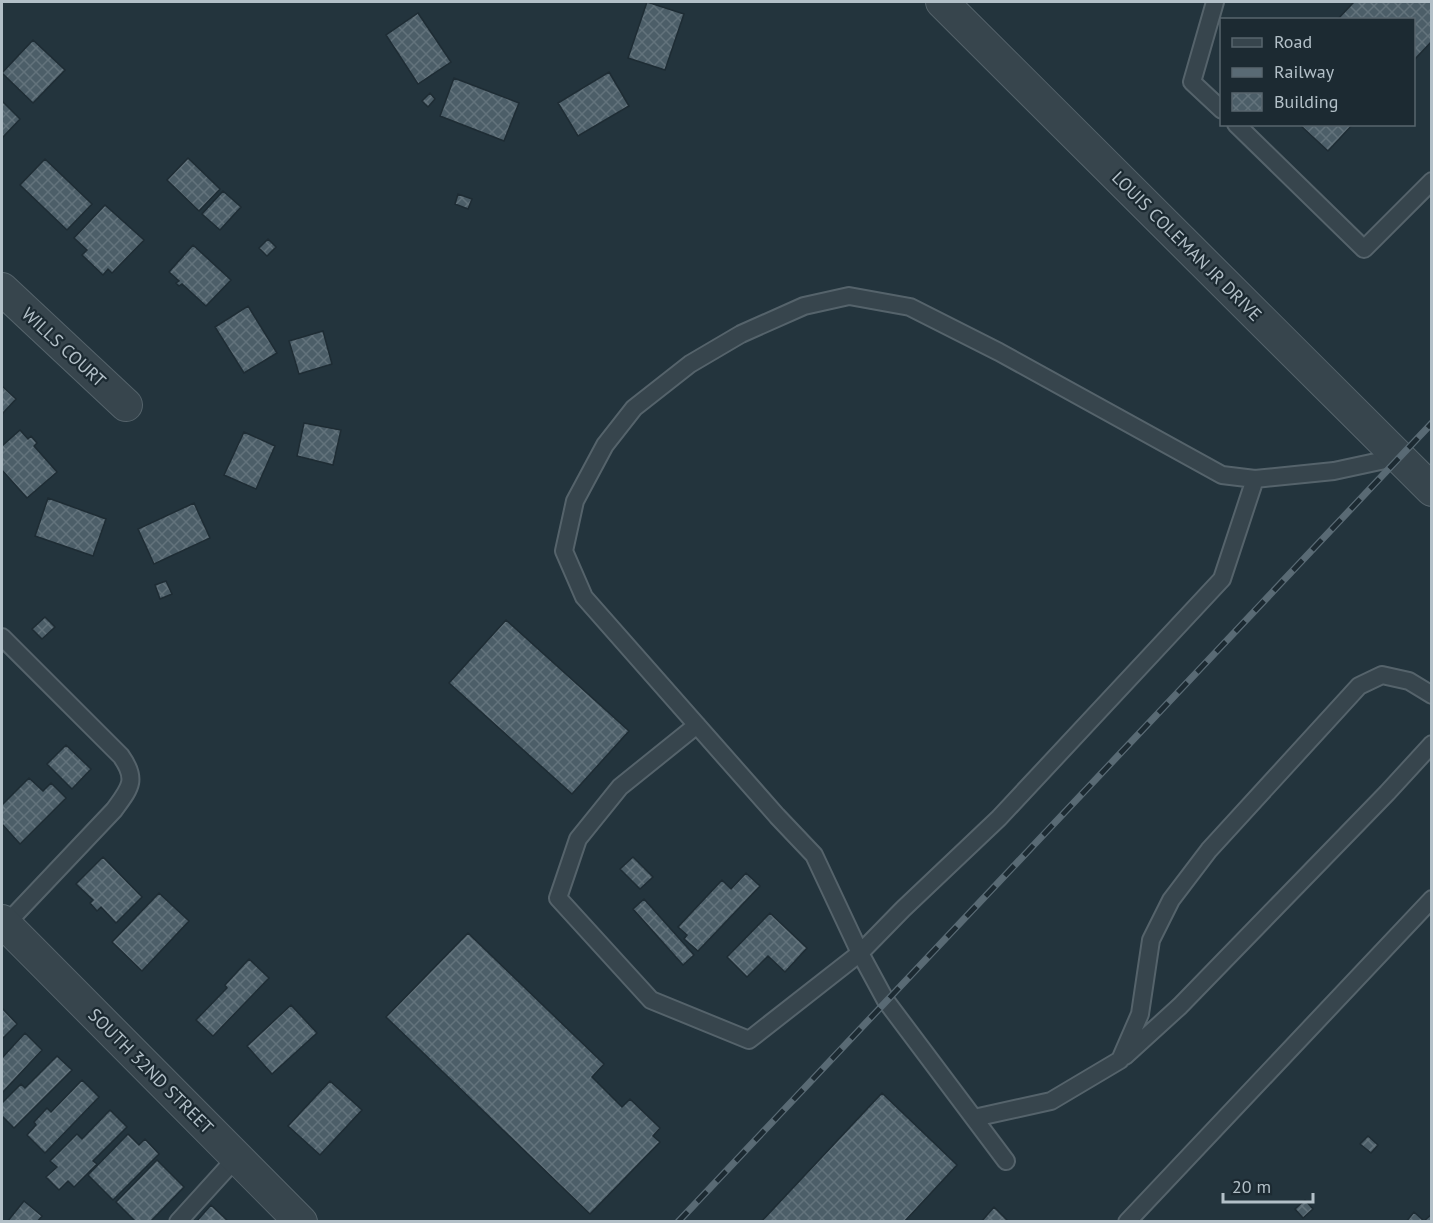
<svg xmlns="http://www.w3.org/2000/svg" width="1433" height="1223" font-family="'PT Sans',sans-serif">
  <style>
    .building { fill: url(#building-cross-hatch); stroke: #1e2c34; stroke-width: 1.5 }
    .lines { fill: none; stroke-linecap: round; stroke-linejoin: round }
    .service-casing { stroke: #55636b; stroke-width: 20 }
    .minor-casing { stroke: #55636b; stroke-width: 34 }
    .service { stroke: #37454d; stroke-width: 16 }
    .minor { stroke: #37454d; stroke-width: 32 }
    .rail-casing { stroke: #596a74; stroke-width: 7 }
    .rail { stroke: #1c2a32; stroke-width: 4.5; stroke-dasharray: 14; stroke-linecap: butt }
    .labels { text-anchor: middle; dominant-baseline: central; stroke-width: 4.5; stroke-linejoin: round; paint-order: stroke }
    .street-label { font-size: 18px; fill: #b3c0c8; stroke: #1c2a32 }
  </style>
  <defs>
    <pattern id="building-cross-hatch" width="8" height="8" patternUnits="userSpaceOnUse" patternTransform="scale(1.5)"><rect width="8" height="8" fill="#4c5e68"/><path d="M0 0l8 8M0 8l8-8" fill="none" stroke="#63737c"/></pattern>
  </defs>
  <rect width="100%" height="100%" fill="#23343d"/>
  <path class="building" d="M 647,2 L 684,14 L 665,70 L 628,58 Z
    M 1354,2 L 1432,2 L 1432,41 L 1414,60 L 1414,20 L 1337,20 Z
    M 418,13 L 451,62 L 418,84 L 386,35 Z
    M 33,40 L 65,70 L 33,103 L 2,73 Z
    M 609,72 L 629,106 L 578,136 L 558,103 Z
    M 454,78 L 519,103 L 504,141 L 440,116 Z
    M 430,93 L 435,99 L 428,107 L 422,101 Z
    M 2,101 L 20,119 L 2,138 Z
    M 1299,124 L 1353,124 L 1328,151 Z
    M 188,158 L 220,189 L 199,211 L 167,180 Z
    M 45,159 L 92,204 L 67,230 L 20,185 Z
    M 223,191 L 241,207 L 220,230 L 202,214 Z
    M 458,194 L 472,199 L 468,209 L 455,204 Z
    M 105,205 L 144,240 L 112,273 L 108,269 L 103,275 L 82,255 L 87,250 L 74,238 Z
    M 268,239 L 276,247 L 267,256 L 259,248 Z
    M 193,245 L 231,280 L 206,306 L 182,284 L 179,286 L 176,283 L 179,281 L 169,272 Z
    M 248,306 L 277,353 L 244,373 L 215,327 Z
    M 323,331 L 332,364 L 299,374 L 289,341 Z
    M 2,386 L 16,399 L 2,414 Z
    M 304,423 L 341,430 L 333,465 L 297,456 Z
    M 20,430 L 28,439 L 31,436 L 37,443 L 34,446 L 57,472 L 27,498 L 2,470 L 2,446 Z
    M 244,432 L 275,446 L 256,489 L 224,475 Z
    M 48,498 L 106,519 L 93,556 L 35,536 Z
    M 194,503 L 210,538 L 154,564 L 138,529 Z
    M 166,581 L 172,594 L 160,599 L 155,585 Z
    M 45,617 L 55,627 L 42,639 L 32,629 Z
    M 506,620 L 629,731 L 572,794 L 449,683 Z
    M 66,745 L 91,769 L 72,789 L 47,764 Z
    M 29,778 L 43,791 L 51,783 L 66,798 L 20,844 L 2,824 L 2,805 Z
    M 103,857 L 142,897 L 116,923 L 101,907 L 97,911 L 90,903 L 93,900 L 76,884 Z
    M 633,857 L 653,877 L 640,889 L 620,869 Z
    M 746,873 L 760,886 L 698,951 L 684,939 L 687,935 L 678,927 L 722,880 L 731,889 Z
    M 159,893 L 189,921 L 142,971 L 112,942 Z
    M 644,899 L 694,955 L 683,965 L 633,909 Z
    M 770,913 L 807,948 L 785,972 L 768,956 L 747,977 L 727,957 Z
    M 468,933 L 604,1064 L 592,1077 L 622,1107 L 630,1099 L 660,1128 L 653,1136 L 660,1142 L 590,1214 L 386,1017 Z
    M 249,959 L 269,978 L 213,1036 L 196,1020 L 227,988 L 225,985 Z
    M 291,1005 L 317,1033 L 272,1074 L 247,1046 Z
    M 2,1008 L 17,1024 L 2,1039 Z
    M 25,1033 L 42,1050 L 2,1093 L 2,1058 Z
    M 57,1056 L 72,1070 L 14,1128 L 2,1116 L 2,1103 L 21,1084 L 25,1088 Z
    M 82,1080 L 99,1097 L 45,1153 L 27,1135 L 36,1125 L 34,1122 L 47,1108 L 51,1112 Z
    M 330,1081 L 362,1110 L 320,1155 L 288,1126 Z
    M 882,1093 L 957,1165 L 904,1222 L 761,1222 Z
    M 110,1110 L 127,1127 L 93,1161 L 97,1164 L 74,1187 L 68,1181 L 59,1190 L 46,1177 L 57,1167 L 50,1161 L 77,1134 L 82,1139 Z
    M 128,1134 L 139,1145 L 145,1139 L 159,1154 L 113,1200 L 88,1175 Z
    M 1368,1136 L 1378,1145 L 1371,1153 L 1360,1144 Z
    M 157,1160 L 184,1187 L 150,1222 L 136,1222 L 116,1202 Z
    M 1305,1200 L 1313,1209 L 1303,1218 L 1295,1209 Z
    M 24,1201 L 42,1216 L 37,1222 L 7,1222 Z
    M 211,1205 L 229,1222 L 196,1222 Z
    M 994,1207 L 1009,1222 L 981,1222 Z
    M 1414,1212 L 1424,1221 L 1432,1214 L 1432,1222 L 1406,1222 Z"/>
  <g class="lines">
    <defs>
      <path id="service" d="M 1215,2 L 1192,82 L 1222,110
        M 1236,124 L 1364,249 L 1432,181
        M 2,637 L 121,756 C 138,780 130,788 114,810 L 5,925
        M 697,725 L 620,787 L 578,839 L 558,898 L 651,1000 L 749,1040 L 860,953 L 903,909 L 999,818 L 1222,579 L 1255,479
        M 1125,1056 L 1180,1006 L 1387,793 L 1432,744
        M 974,1118 L 1051,1101 L 1120,1060 L 1140,1014 L 1151,940 L 1171,900 L 1209,850 L 1359,686 L 1382,675 L 1409,681 L 1432,695
        M 1006,1161 L 886,1001 L 860,953 L 814,855 L 777,816 L 584,597 L 564,551 L 575,501 L 605,445 L 634,408 L 690,364 L 741,334 L 804,306 L 849,296 L 910,307 L 999,352 L 1222,475 L 1255,479 L 1334,471 L 1399,457
        M 178,1222 L 237,1157
        M 1127,1222 L 1432,899"/>
      <path id="minor" d="M 942,2 L 1432,490
        M 2,289 L 126,405
        M 2,921 L 301,1222"/>
    </defs>
    <use href="#service" class="service-casing"/>
    <use href="#minor" class="minor-casing"/>
    <use href="#service" class="service"/>
    <use href="#minor" class="minor"/>
    <defs>
      <path id="rail" d="M 678,1222 L 1432,423"/>
    </defs>
    <use href="#rail" class="rail-casing"/>
    <use href="#rail" class="rail"/>
  </g>
  <g class="labels">
    <g class="street-label">
      <text transform="translate(1187 246) rotate(45)">LOUIS COLEMAN JR DRIVE</text>
      <text transform="translate(64 347) rotate(43)">WILLS COURT</text>
      <text transform="translate(151 1071) rotate(45)">SOUTH 32ND STREET</text>
    </g>
  </g>
  <rect width="1433" height="1223" fill="none" stroke="#b3c0c8" stroke-width="6"/>
  <rect x="1220" y="18" width="195" height="108" fill="#1c2a32" stroke="#58666e" stroke-width="1.5"/>
  <rect x="1232" y="38" width="30" height="9" fill="#37454d" stroke="#58666e" stroke-width="1.5"/>
  <text x="1274" y="48" font-size="18" fill="#b3c0c8">Road</text>
  <rect x="1232" y="68" width="30" height="9" fill="#596a74" stroke="#58666e" stroke-width="1.5"/>
  <text x="1274" y="78" font-size="18" fill="#b3c0c8">Railway</text>
  <rect x="1232" y="93" width="30" height="18" fill="url(#building-cross-hatch)" stroke="#58666e" stroke-width="1.5"/>
  <text x="1274" y="108" font-size="18" fill="#b3c0c8">Building</text>
  <path d="M1223 1193v9h90v-9" fill="none" stroke="#b3c0c8" stroke-width="3"/>
  <text x="1232" y="1193" font-size="18" fill="#b3c0c8" stroke="#1c2a32" stroke-width="4.5" paint-order="stroke">20 m</text>
</svg>
